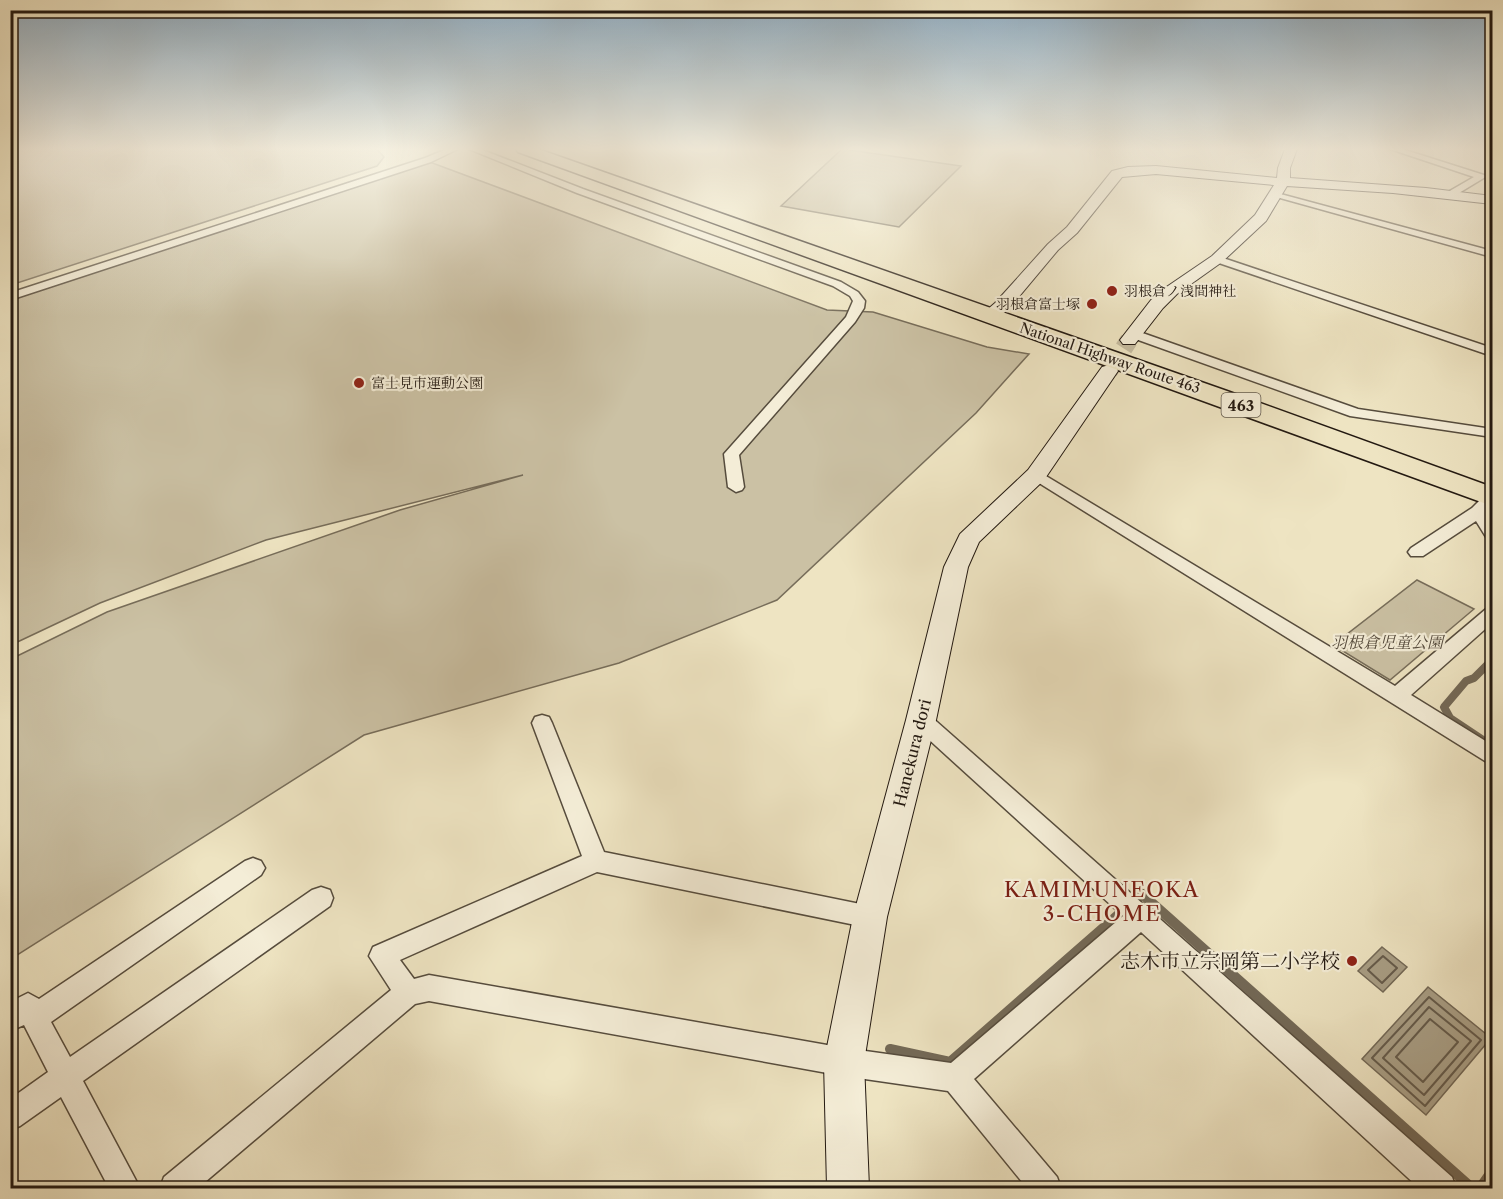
<svg xmlns="http://www.w3.org/2000/svg" width="1503" height="1199" font-family="'Libre Caslon Text','Noto Serif JP',serif">
  <style>
    .green { fill: #cbc1a4; stroke: #776d5a; stroke-width: 1.5 }
    .water { fill: #a99f86; stroke: #736957; stroke-width: 1.5 }
    .lines { fill: none; stroke-linecap: round; stroke-linejoin: round }
    .shore { stroke: #665c4c; stroke-width: 2 }
    .stream-far1 { stroke: #736957; stroke-width: 8 }
    .stream { stroke: #736957; stroke-width: 10 }
    .secondary-tunnel { stroke: #c5bb9f; stroke-width: 18; stroke-dasharray: 18 9; stroke-linecap: butt }
    .street-casing { stroke: #564c3d; stroke-width: 3 }
    .secondary-casing { stroke: #231911; stroke-width: 2 }
    .highway-casing { stroke: #231911; stroke-width: 3 }
    .street { fill: #f4edd7; fill-rule: evenodd }
    .secondary { fill: #f4edd7; fill-rule: evenodd }
    .highway { fill: #eee4c2; fill-rule: evenodd }
    .poi-dot { fill: #8f2418; stroke: #f4edd7; stroke-width: 2 }
    .labels { text-anchor: middle; dominant-baseline: central; stroke-width: 4.5; stroke-linejoin: round; paint-order: stroke }
    .far-poi-label { font-size: 14px; fill: #231911; stroke: #f4edd7; text-anchor: start }
    .far-street-label { font-size: 14px; fill: #231911; stroke: #f4edd7 }
    .shield { fill: #f4edd7; stroke: #62594c; stroke-width: 1.5 }
    .shield-label { font-size: 15px; font-weight: bold; fill: #231911 }
    .park-label { font-size: 16px; font-style: italic; fill: #554b3d; stroke: #f4edd7 }
    .street-label { font-size: 16px; fill: #231911; stroke: #f4edd7 }
    .near-poi-label { font-size: 20px; fill: #231911; stroke: #f4edd7; text-anchor: end }
    .near-neighbourhood-label { font-size: 21px; letter-spacing: 1.5px; fill: #7a1f14; stroke: #f4edd7 }
  </style>
  <rect width="100%" height="100%" fill="#eee4c2"/>
  <filter id="stains"><feTurbulence type="fractalNoise" baseFrequency=".00333" numOctaves="4"/><feColorMatrix values="0 0 0 0 .2 0 0 0 0 .09 0 0 0 0 .02 0 0 0 .5 -.17"/></filter>
  <radialGradient id="worn" r=".72"><stop offset=".6" stop-color="#630" stop-opacity="0"/><stop offset="1" stop-color="#630" stop-opacity=".3"/></radialGradient>
  <path class="green" d="M 10,149 L 377,149 L 384,157 L 377,166 L 11,285 Z
    M 842,149 L 961,166 L 899,227 L 781,206 Z
    M 427,161 L 827,310 L 873,312 L 987,347 L 1029,354 L 976,413 L 777,600 L 619,663 L 364,735 L 11,959 L 11,659 L 107,612 L 400,510 L 523,475 L 266,540 L 100,603 L 11,645 L 11,299 Z
    M 1417,580 L 1474,609 L 1390,680 L 1333,645 Z"/>
  <path class="water" d="M 1382,947 L 1407,967 L 1383,992 L 1358,971 Z
    M 1428,987 L 1491,1038 L 1426,1115 L 1362,1059 Z"/>
  <g class="lines">
    <path class="shore" d="M 1383,956 L 1397,968 L 1382,983 L 1368,970 Z
      M 1429,997 L 1481,1040 L 1425,1106 L 1372,1058 Z
      M 1429,1007 L 1471,1041 L 1424,1095 L 1383,1058 Z
      M 1430,1019 L 1458,1042 L 1423,1082 L 1396,1057 Z"/>
    <path class="stream-far1" d="M 1492,660 L 1474,678 L 1466,681 L 1444,707 L 1450,718 L 1492,746"/>
    <path class="stream" d="M 890,1049 L 950,1062 L 1142,894 L 1472,1188
      M 1480,1188 L 1492,1171"/>
    <path class="secondary-tunnel" d="M 1109,371 L 1129,340"/>
    <defs>
      <path id="street" d="M 447,149 L 458,149 L 431,162 L 10,300 L 10,293 L 425,158 Z
        M 469,149 L 480,149 L 583,189 L 841,282 L 858,292 L 865,301 L 864,308 L 855,322 L 739,455 L 744,487 L 742,490 L 736,492 L 728,487 L 724,454 L 846,317 L 853,301 L 850,296 L 833,286 L 577,193 Z
        M 1390,149 L 1402,149 L 1487,176 L 1454,196 L 1448,196 L 1448,192 L 1474,177 Z
        M 1273,192 L 1492,251 L 1492,257 L 1273,196 Z
        M 1217,256 L 1492,348 L 1492,356 L 1213,261 L 1213,257 Z
        M 1134,330 L 1358,409 L 1492,429 L 1492,437 L 1350,416 L 1130,337 L 1128,334 L 1130,331 Z
        M 1036,470 L 1395,686 L 1486,609 L 1492,607 L 1492,623 L 1411,695 L 1492,745 L 1492,763 L 1485,761 L 1031,478 L 1028,475 Z
        M 1492,492 L 1492,506 L 1486,513 L 1492,521 L 1492,538 L 1486,537 L 1476,521 L 1423,556 L 1411,556 L 1408,552 L 1411,548 L 1472,508 L 1486,494 Z
        M 921,712 L 928,714 L 1452,1177 L 1456,1188 L 1419,1188 L 1141,932 L 974,1079 L 1057,1177 L 1061,1188 L 1027,1188 L 948,1091 L 844,1076 L 429,1001 L 415,1004 L 198,1188 L 160,1188 L 164,1177 L 391,990 L 369,956 L 373,947 L 582,856 L 532,723 L 535,717 L 542,715 L 549,717 L 552,723 L 604,852 L 870,906 L 879,909 L 882,917 L 879,925 L 870,928 L 597,872 L 400,960 L 414,979 L 429,975 L 844,1048 L 951,1063 L 1123,916 L 914,726 L 911,720 L 914,714 Z
        M 253,858 L 261,861 L 265,868 L 261,875 L 51,1022 L 70,1057 L 312,890 L 321,887 L 330,890 L 333,898 L 330,906 L 83,1081 L 140,1188 L 109,1188 L 61,1097 L 20,1126 L 10,1130 L 10,1099 L 48,1072 L 24,1025 L 10,1031 L 10,1002 L 28,993 L 39,999 L 245,861 Z"/>
      <path id="secondary" d="M 1285,149 L 1297,149 L 1290,168 L 1290,178 L 1426,188 L 1492,196 L 1492,204 L 1393,193 L 1287,186 L 1266,221 L 1222,262 L 1177,294 L 1163,308 L 1135,344 L 1123,344 L 1120,340 L 1151,300 L 1165,288 L 1212,256 L 1255,215 L 1274,185 L 1156,174 L 1122,177 L 1077,233 L 1058,250 L 1007,311 L 989,321 L 983,320 L 980,316 L 995,303 L 1048,244 L 1067,227 L 1112,171 L 1128,167 L 1156,166 L 1277,178 L 1278,168 Z
        M 1109,365 L 1116,367 L 1118,371 L 1044,480 L 979,542 L 968,567 L 936,720 L 887,917 L 864,1062 L 869,1188 L 827,1188 L 824,1062 L 853,917 L 906,720 L 944,567 L 960,534 L 1028,470 L 1102,367 Z"/>
      <path id="highway" d="M 516,149 L 538,149 L 1227,391 L 1492,487 L 1492,506 L 518,152 Z"/>
    </defs>
    <use href="#street" class="street-casing"/>
    <use href="#secondary" class="secondary-casing"/>
    <use href="#highway" class="highway-casing"/>
    <use href="#street" class="street"/>
    <use href="#secondary" class="secondary"/>
    <use href="#highway" class="highway"/>
  </g>
  <linearGradient id="sky" x2="0" y2="1"><stop stop-color="#8facc1"/><stop offset="0.47" stop-color="#f7f3e4"/><stop offset="1" stop-color="#f7f3e4" stop-opacity="0"/></linearGradient>
  <rect width="1503" height="317" fill="url(#sky)"/>
  <g class="poi-dot">
    <circle cx="1112" cy="291" r="6"/>
    <circle cx="1092" cy="304" r="6"/>
    <circle cx="359" cy="383" r="6"/>
    <circle cx="1352" cy="961" r="6"/>
  </g>
  <g class="labels">
    <g class="far-poi-label">
      <text x="1124" y="291">羽根倉ノ浅間神社</text>
      <text x="1080" y="304" text-anchor="end">羽根倉富士塚</text>
      <text x="371" y="383">富士見市運動公園</text>
    </g>
    <g class="far-street-label">
      <text transform="translate(1110 358) rotate(19)">National Highway Route 463</text>
    </g>
    <rect class="shield" x="1221.5" y="393" width="39" height="24" rx="4.5"/>
    <g class="shield-label">
      <text x="1241" y="405">463</text>
    </g>
    <g class="park-label">
      <text x="1387" y="642">羽根倉児童公園</text>
    </g>
    <g class="street-label">
      <text transform="translate(912 753) rotate(-76)">Hanekura dori</text>
    </g>
    <g class="near-poi-label">
      <text x="1340" y="961">志木市立宗岡第二小学校</text>
    </g>
    <g class="near-neighbourhood-label">
      <text x="1102" y="889">KAMIMUNEOKA<tspan x="1102" dy="24">3-CHOME</tspan></text>
    </g>
  </g>
  <rect width="1503" height="1199" fill="none" stroke="#eee4c2" stroke-width="36"/>
  <rect x="12" y="12" width="1479" height="1175" fill="none" stroke="#231911" stroke-width="3"/>
  <rect x="18" y="18" width="1467" height="1163" fill="none" stroke="#231911" stroke-width="1.5"/>
  <rect width="100%" height="100%" filter="url(#stains)"/>
  <rect width="100%" height="100%" fill="url(#worn)"/>
</svg>
